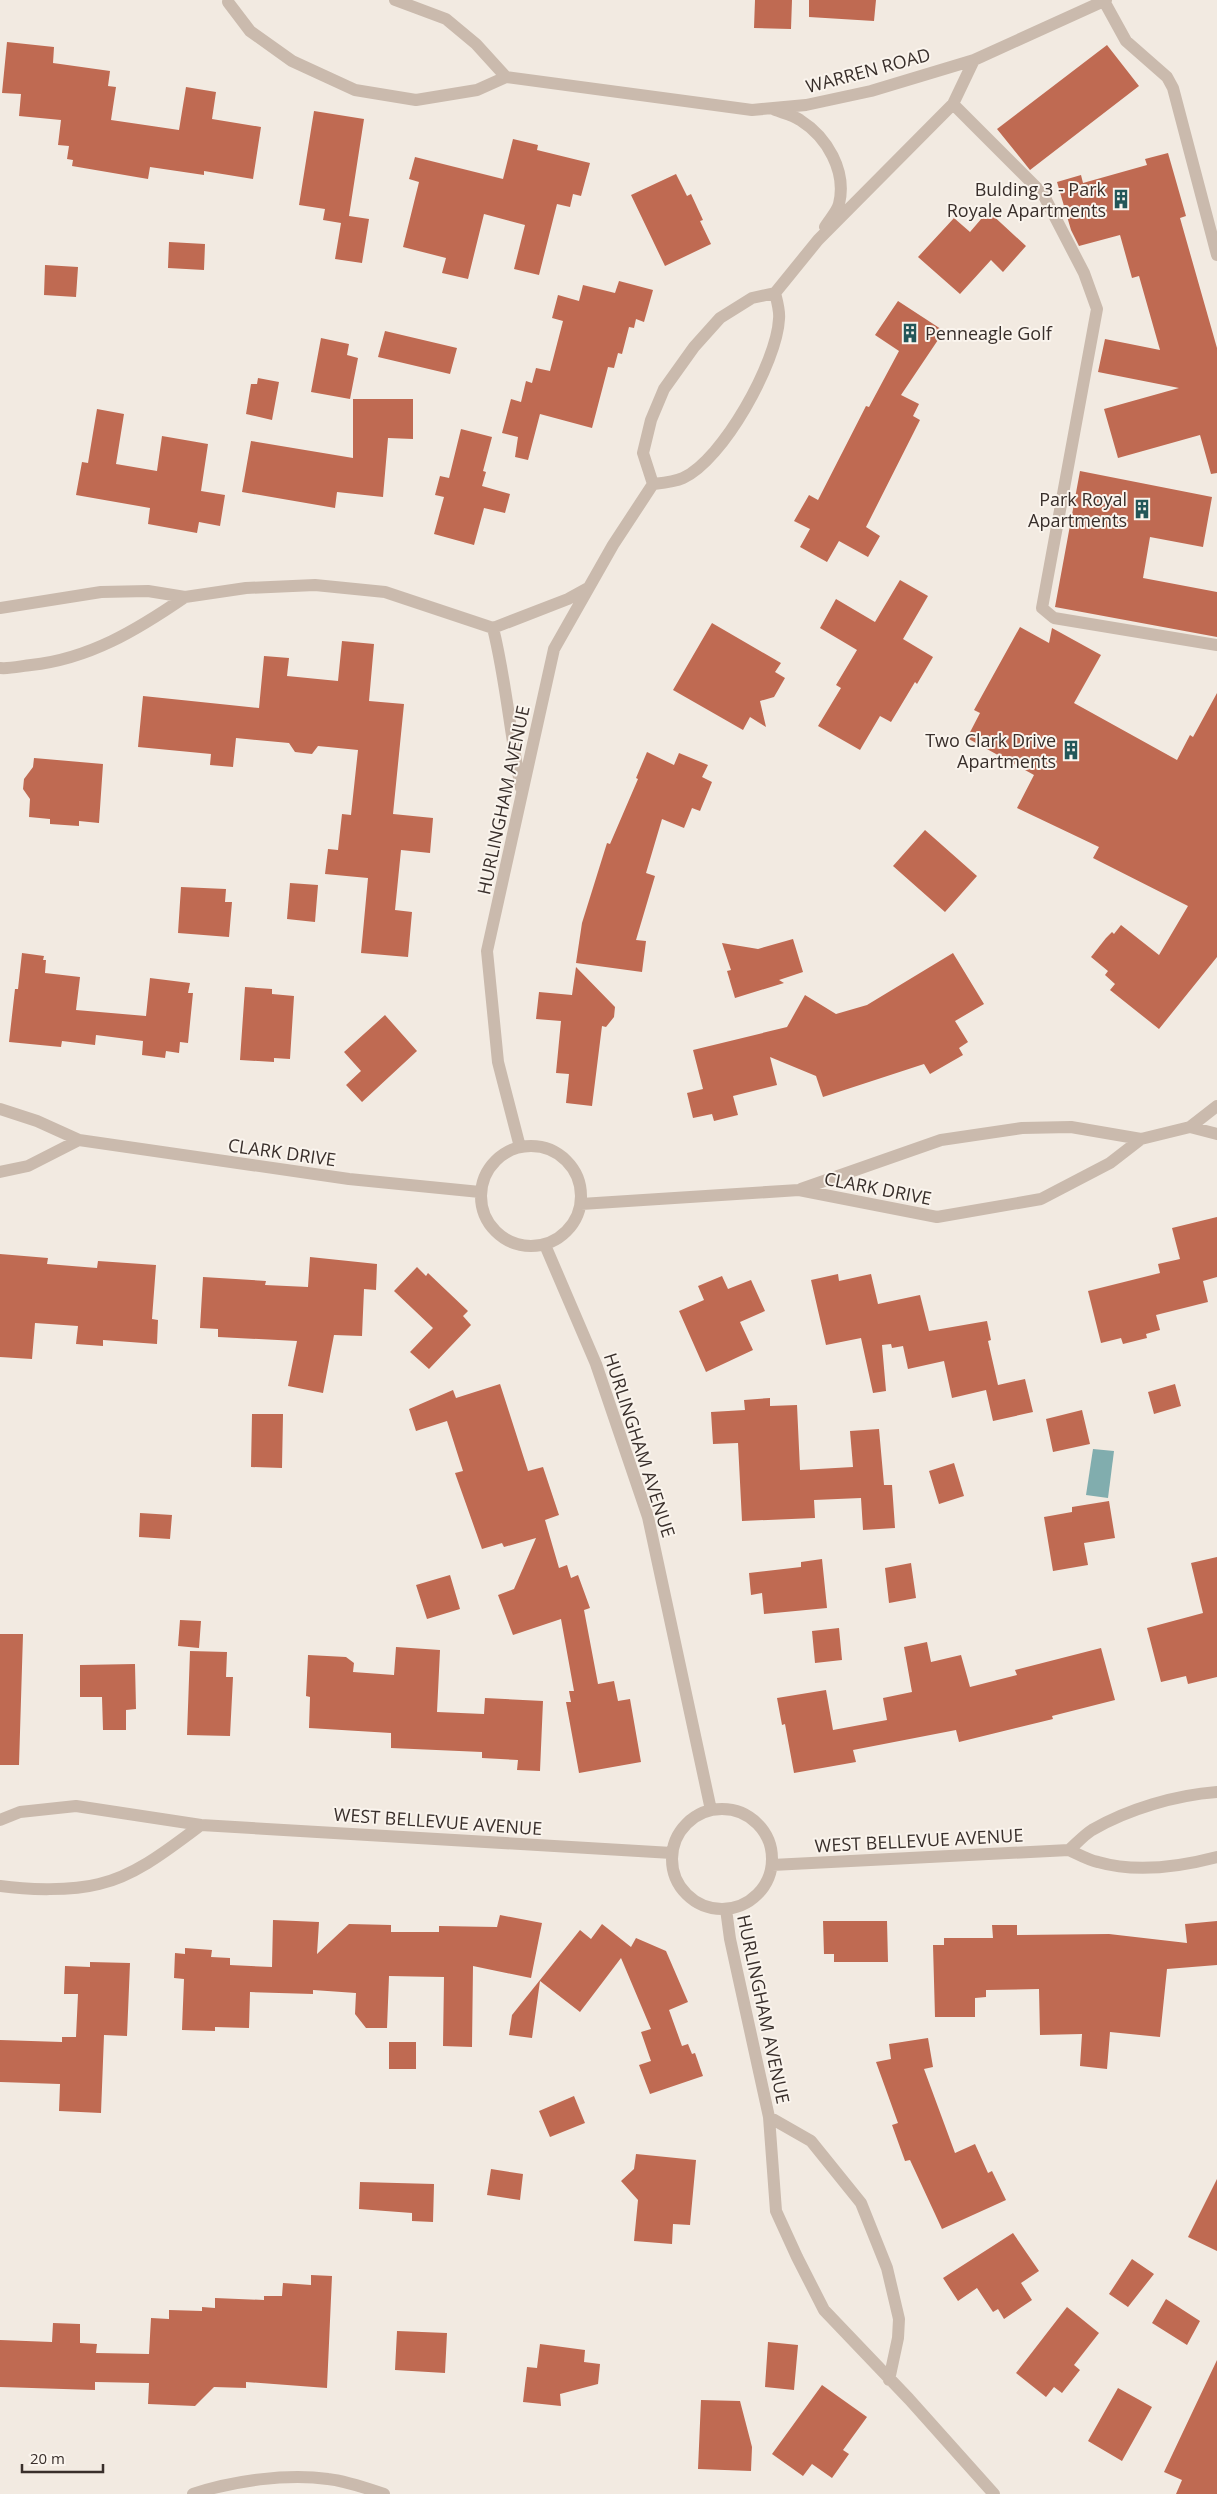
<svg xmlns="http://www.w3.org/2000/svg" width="1217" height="2494" font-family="'Open Sans',sans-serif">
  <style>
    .water { fill: #81adae }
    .building { fill: #bf6a52 }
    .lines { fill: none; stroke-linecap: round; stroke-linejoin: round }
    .minor { stroke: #cabaad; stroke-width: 12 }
    .labels { text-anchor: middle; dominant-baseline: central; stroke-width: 4; stroke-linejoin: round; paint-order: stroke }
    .street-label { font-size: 18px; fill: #392f2b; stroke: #faf4ed }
    .poi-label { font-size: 18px; fill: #392f2b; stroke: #faf4ed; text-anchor: end }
  </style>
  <rect width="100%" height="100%" fill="#f2eae1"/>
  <path class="water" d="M 1093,1449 L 1114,1451 L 1108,1498 L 1086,1495 Z"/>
  <path class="building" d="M 755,0 L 792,0 L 791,29 L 754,28 Z
    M 809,0 L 876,0 L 874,21 L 809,17 Z
    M 7,42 L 54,47 L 53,63 L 110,71 L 108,86 L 116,87 L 111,120 L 179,130 L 186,87 L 216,92 L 212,119 L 261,127 L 253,179 L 204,171 L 204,175 L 150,167 L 148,179 L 72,166 L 73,160 L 67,159 L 69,146 L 58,145 L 61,120 L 19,116 L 21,94 L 2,93 Z
    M 1107,45 L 1139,86 L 1030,170 L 997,129 Z
    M 314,111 L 364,119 L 349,216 L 369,219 L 362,263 L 335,259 L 341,223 L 323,220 L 325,209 L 299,205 Z
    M 513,139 L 538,145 L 537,150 L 590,163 L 581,196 L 573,194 L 570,207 L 557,204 L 539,275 L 514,269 L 525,225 L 484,214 L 468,279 L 442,273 L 446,258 L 403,247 L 419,182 L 409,179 L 415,157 L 503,179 Z
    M 1168,153 L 1186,216 L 1180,218 L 1217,348 L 1217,473 L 1211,474 L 1200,435 L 1118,458 L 1104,409 L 1179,388 L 1098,372 L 1105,339 L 1160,350 L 1139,276 L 1132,278 L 1120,235 L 1079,246 L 1071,230 L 1057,182 L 1081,175 L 1083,183 L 1147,165 L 1145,159 Z
    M 676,174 L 687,196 L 691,194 L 703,220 L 700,221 L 711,244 L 665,266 L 631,195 Z
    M 988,211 L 1026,246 L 1003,272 L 991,260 L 960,294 L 918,257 L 954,218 L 970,232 Z
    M 169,242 L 205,244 L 204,270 L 168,268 Z
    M 45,265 L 78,267 L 76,297 L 44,295 Z
    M 619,281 L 653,290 L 644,322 L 636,319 L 634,328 L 629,327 L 622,354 L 618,353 L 614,368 L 608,367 L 592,428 L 540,414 L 528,460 L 515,457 L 518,437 L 502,433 L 511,399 L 521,402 L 526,381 L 532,383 L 536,368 L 550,371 L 563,321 L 552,318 L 558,295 L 579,301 L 583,285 L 615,293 Z
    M 898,301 L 944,331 L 901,395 L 919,404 L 913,416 L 920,420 L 866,527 L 880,536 L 868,557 L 839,541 L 827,562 L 800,547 L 810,529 L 794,521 L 809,495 L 818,500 L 866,406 L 869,407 L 899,351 L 875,335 Z
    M 385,331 L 457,348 L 450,374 L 378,357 Z
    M 321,338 L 349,344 L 347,355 L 358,358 L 350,399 L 311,392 Z
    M 258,378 L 279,382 L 272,420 L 246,414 L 251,384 L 257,384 Z
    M 353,399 L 413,399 L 413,439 L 388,438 L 383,497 L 337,492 L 335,508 L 242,492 L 251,441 L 353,458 Z
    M 97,409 L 124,414 L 116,464 L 157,471 L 162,436 L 208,444 L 201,491 L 225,495 L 220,526 L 199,522 L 197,533 L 148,524 L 150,508 L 76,495 L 82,462 L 88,463 Z
    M 461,429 L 492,437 L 483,471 L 486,472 L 482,486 L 510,494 L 505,513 L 484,508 L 474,545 L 434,534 L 444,497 L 435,495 L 440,476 L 449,478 Z
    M 1080,471 L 1212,497 L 1203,547 L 1150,537 L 1143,578 L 1217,592 L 1217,637 L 1055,607 Z
    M 900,580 L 928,596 L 903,639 L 933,657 L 917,684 L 915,682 L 891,722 L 880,716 L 860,750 L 818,726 L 841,688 L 836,685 L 857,650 L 820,628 L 836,599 L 875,622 Z
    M 712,623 L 781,663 L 775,672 L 785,678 L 774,697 L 760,701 L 766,727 L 750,717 L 743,730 L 673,690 Z
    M 1020,627 L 1049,643 L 1052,628 L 1101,655 L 1074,703 L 1177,760 L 1190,735 L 1193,737 L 1217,693 L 1217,957 L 1159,1029 L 1110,990 L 1115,984 L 1105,975 L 1108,971 L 1091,957 L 1106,938 L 1112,932 L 1114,934 L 1121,925 L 1159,955 L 1188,906 L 1093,858 L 1099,847 L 1017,808 L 1034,775 L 967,738 L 980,713 L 974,710 Z
    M 342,641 L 374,644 L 369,701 L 404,704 L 393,814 L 433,818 L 430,853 L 401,850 L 395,910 L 412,912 L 408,957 L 361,953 L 368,878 L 325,874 L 328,849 L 338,850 L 342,814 L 351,815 L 358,750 L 318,746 L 312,754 L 295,752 L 289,743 L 236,738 L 233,767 L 210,765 L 211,754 L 138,747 L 143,696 L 259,708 L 264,656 L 289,658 L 287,676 L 338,681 Z
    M 647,752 L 674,765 L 679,753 L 708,765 L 702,777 L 712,782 L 700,811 L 692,808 L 684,828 L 662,819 L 646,873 L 655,876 L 636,940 L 646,941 L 642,972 L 576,963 L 582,923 L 607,843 L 610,844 L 638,779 L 636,778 Z
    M 34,758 L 103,764 L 99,823 L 79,821 L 79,826 L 50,824 L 50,819 L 29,817 L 30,799 L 23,789 L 24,779 L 33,767 Z
    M 925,830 L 977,876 L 945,912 L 893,866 Z
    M 290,883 L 318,885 L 315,922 L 287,919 Z
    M 181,887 L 226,889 L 225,902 L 232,902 L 229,937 L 178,933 Z
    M 793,939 L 803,972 L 779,980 L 784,983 L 735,998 L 727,971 L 731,970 L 722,943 L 758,949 Z
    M 22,953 L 44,956 L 43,960 L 46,960 L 45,973 L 80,977 L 76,1010 L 146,1016 L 150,978 L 190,983 L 188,993 L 193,993 L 188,1043 L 180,1042 L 179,1053 L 166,1051 L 165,1058 L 142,1055 L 143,1041 L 96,1035 L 95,1045 L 62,1041 L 61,1047 L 9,1042 L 15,989 L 18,989 Z
    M 953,953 L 984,1004 L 955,1021 L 968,1042 L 959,1048 L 963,1055 L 930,1074 L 924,1064 L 823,1097 L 816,1076 L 770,1057 L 777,1085 L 733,1096 L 738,1115 L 714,1121 L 712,1114 L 693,1118 L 687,1093 L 703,1089 L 693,1050 L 787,1027 L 805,995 L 836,1014 L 867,1005 Z
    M 576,967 L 615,1007 L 614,1017 L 606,1027 L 602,1026 L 592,1106 L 566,1103 L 569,1074 L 556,1073 L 561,1021 L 536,1019 L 539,992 L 572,995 Z
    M 245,987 L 272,989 L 272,994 L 294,996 L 290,1059 L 274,1058 L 274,1062 L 240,1060 Z
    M 385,1015 L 417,1051 L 362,1102 L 346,1085 L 361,1071 L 344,1052 Z
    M 1217,1217 L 1217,1277 L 1203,1281 L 1208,1302 L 1156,1315 L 1160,1330 L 1146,1334 L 1147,1338 L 1123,1344 L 1121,1338 L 1101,1343 L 1088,1291 L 1160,1273 L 1158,1264 L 1180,1259 L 1172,1228 Z
    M 0,1254 L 48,1258 L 47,1264 L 97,1268 L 98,1261 L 156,1265 L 152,1319 L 158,1320 L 157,1344 L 103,1340 L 103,1346 L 76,1344 L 78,1326 L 35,1323 L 32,1359 L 0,1357 Z
    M 310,1257 L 377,1264 L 376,1290 L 364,1289 L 362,1336 L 334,1335 L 323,1393 L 288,1386 L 297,1341 L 218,1337 L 218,1329 L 200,1328 L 203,1277 L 266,1281 L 265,1285 L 308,1287 Z
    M 417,1267 L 426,1276 L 428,1273 L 468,1311 L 463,1316 L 471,1325 L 429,1369 L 410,1352 L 433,1328 L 394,1291 Z
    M 838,1274 L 839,1281 L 871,1274 L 878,1304 L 920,1295 L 929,1331 L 987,1321 L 991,1340 L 988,1341 L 998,1385 L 1025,1379 L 1033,1412 L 993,1421 L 986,1390 L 952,1398 L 944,1361 L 908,1369 L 903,1346 L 892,1348 L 891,1344 L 882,1345 L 886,1391 L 873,1393 L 861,1338 L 826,1345 L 811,1280 Z
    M 722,1276 L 728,1289 L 751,1280 L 765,1311 L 740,1322 L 753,1350 L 706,1372 L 679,1311 L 704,1300 L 698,1286 Z
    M 500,1384 L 528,1471 L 543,1467 L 559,1515 L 545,1520 L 559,1568 L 567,1565 L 571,1578 L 578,1575 L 590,1608 L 584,1610 L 598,1684 L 614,1681 L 618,1701 L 630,1699 L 641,1762 L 579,1773 L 566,1702 L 571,1702 L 569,1691 L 574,1691 L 561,1619 L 513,1635 L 498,1595 L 514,1589 L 536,1538 L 504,1547 L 502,1543 L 482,1549 L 455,1473 L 463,1471 L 447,1421 L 416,1431 L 409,1409 L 453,1390 L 456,1398 Z
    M 1175,1384 L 1181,1406 L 1154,1414 L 1148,1392 Z
    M 770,1398 L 770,1406 L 797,1405 L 800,1470 L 853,1467 L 850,1431 L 879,1429 L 884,1485 L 892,1485 L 895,1528 L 863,1530 L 861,1498 L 814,1500 L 815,1518 L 742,1521 L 738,1443 L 713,1444 L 711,1412 L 745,1410 L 744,1400 Z
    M 1082,1410 L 1090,1444 L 1053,1452 L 1046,1419 Z
    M 252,1414 L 283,1414 L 282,1468 L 251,1467 Z
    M 954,1463 L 964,1496 L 939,1504 L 929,1471 Z
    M 1109,1501 L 1115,1538 L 1084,1543 L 1088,1565 L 1053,1571 L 1044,1517 L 1072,1512 L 1072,1507 Z
    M 140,1513 L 172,1515 L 170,1539 L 139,1537 Z
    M 1217,1557 L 1217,1677 L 1188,1684 L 1186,1676 L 1161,1682 L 1147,1628 L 1203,1613 L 1191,1563 Z
    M 822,1559 L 827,1608 L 764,1614 L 762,1593 L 751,1595 L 749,1573 L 801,1567 L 801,1562 Z
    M 911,1563 L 916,1598 L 889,1603 L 885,1568 Z
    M 450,1575 L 460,1609 L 427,1619 L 416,1585 Z
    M 180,1620 L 201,1621 L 199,1648 L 178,1646 Z
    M 839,1628 L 842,1660 L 815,1663 L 812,1631 Z
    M 0,1634 L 23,1634 L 19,1765 L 0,1765 Z
    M 927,1642 L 931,1662 L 961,1655 L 970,1687 L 1017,1675 L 1015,1670 L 1101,1648 L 1115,1700 L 1052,1716 L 1053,1719 L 959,1742 L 956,1730 L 853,1750 L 856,1762 L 794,1773 L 785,1724 L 782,1725 L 777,1698 L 826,1690 L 833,1730 L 887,1720 L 883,1698 L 912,1692 L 904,1647 Z
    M 396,1647 L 440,1650 L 437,1712 L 484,1714 L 485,1698 L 543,1701 L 540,1771 L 517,1770 L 518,1760 L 482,1758 L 482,1752 L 391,1748 L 391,1733 L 309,1728 L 310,1697 L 306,1696 L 308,1655 L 346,1657 L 354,1663 L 353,1672 L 394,1675 Z
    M 190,1651 L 227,1652 L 226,1677 L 233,1677 L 230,1736 L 187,1735 Z
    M 135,1664 L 136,1709 L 126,1710 L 126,1730 L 103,1730 L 102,1697 L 80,1697 L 80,1665 Z
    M 500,1915 L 542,1923 L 531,1978 L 473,1966 L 472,2047 L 443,2046 L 444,1977 L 389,1976 L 387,2028 L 366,2028 L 355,2014 L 356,1993 L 313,1990 L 313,1994 L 250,1992 L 249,2028 L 215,2027 L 215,2031 L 182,2030 L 184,1979 L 174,1978 L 175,1953 L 185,1954 L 185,1948 L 212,1950 L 211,1957 L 230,1958 L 230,1965 L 272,1967 L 273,1920 L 319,1922 L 317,1954 L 349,1924 L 391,1925 L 391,1932 L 439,1932 L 439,1926 L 497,1927 Z
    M 823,1921 L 887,1921 L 888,1962 L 834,1962 L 834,1954 L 824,1954 Z
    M 1217,1921 L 1217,1965 L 1167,1969 L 1160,2037 L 1110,2032 L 1107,2069 L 1080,2066 L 1082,2034 L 1040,2035 L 1039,1989 L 986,1990 L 986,1997 L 975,1998 L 975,2017 L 935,2017 L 933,1945 L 944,1945 L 944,1938 L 993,1938 L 992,1925 L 1017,1925 L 1017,1935 L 1109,1934 L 1187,1943 L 1185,1924 Z
    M 602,1924 L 631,1947 L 636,1938 L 666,1951 L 688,2002 L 669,2010 L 682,2046 L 688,2044 L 692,2054 L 695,2053 L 703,2076 L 650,2094 L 639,2065 L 651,2061 L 641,2032 L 651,2029 L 621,1958 L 580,2012 L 540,1981 L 532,2038 L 509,2035 L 512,2015 L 580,1930 L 591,1939 Z
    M 90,1962 L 130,1963 L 127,2036 L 104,2035 L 101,2113 L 59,2111 L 60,2084 L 0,2082 L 0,2040 L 62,2042 L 62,2037 L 76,2037 L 78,1994 L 64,1994 L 65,1966 L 90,1967 Z
    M 928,2038 L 933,2067 L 924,2069 L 955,2153 L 975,2144 L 988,2173 L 992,2171 L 1006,2200 L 942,2229 L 910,2160 L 905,2161 L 892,2125 L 898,2123 L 876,2062 L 891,2059 L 889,2044 Z
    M 389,2042 L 416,2042 L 416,2069 L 389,2069 Z
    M 574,2096 L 585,2123 L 550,2137 L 539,2111 Z
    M 636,2154 L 696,2160 L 690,2225 L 673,2224 L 672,2244 L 634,2241 L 638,2200 L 621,2181 L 634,2169 Z
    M 491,2169 L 523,2174 L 520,2200 L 487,2195 Z
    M 1217,2179 L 1217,2251 L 1188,2237 Z
    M 360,2182 L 434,2184 L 433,2222 L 412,2221 L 412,2213 L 359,2209 Z
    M 1013,2233 L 1039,2271 L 1021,2283 L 1032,2300 L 1004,2319 L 998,2309 L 993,2312 L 977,2288 L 958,2301 L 943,2278 Z
    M 1132,2259 L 1154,2274 L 1128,2307 L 1109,2294 Z
    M 311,2275 L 332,2276 L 327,2388 L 246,2382 L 246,2388 L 214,2387 L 195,2406 L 148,2404 L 149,2383 L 95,2382 L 95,2390 L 0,2387 L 0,2340 L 52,2342 L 53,2323 L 80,2324 L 80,2343 L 97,2344 L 96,2353 L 149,2354 L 151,2318 L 169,2319 L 169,2310 L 202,2311 L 202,2307 L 215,2308 L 215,2298 L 264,2300 L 264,2296 L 282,2296 L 283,2283 L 311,2285 Z
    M 1166,2299 L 1200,2321 L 1187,2345 L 1152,2323 Z
    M 1067,2307 L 1099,2333 L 1074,2365 L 1080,2370 L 1062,2393 L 1054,2387 L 1046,2397 L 1016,2373 Z
    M 397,2331 L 447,2333 L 445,2373 L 395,2370 Z
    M 768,2342 L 798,2345 L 794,2390 L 765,2387 Z
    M 540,2344 L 585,2350 L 584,2362 L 600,2364 L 598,2384 L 560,2394 L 561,2406 L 523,2402 L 527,2367 L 537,2368 Z
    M 1217,2360 L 1217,2494 L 1176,2494 L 1182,2480 L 1164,2472 Z
    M 822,2385 L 867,2417 L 843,2450 L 849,2454 L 832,2478 L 812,2464 L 803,2476 L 772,2454 Z
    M 1118,2388 L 1152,2407 L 1122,2461 L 1088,2441 Z
    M 701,2400 L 740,2401 L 752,2447 L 751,2471 L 698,2469 Z"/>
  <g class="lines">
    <path class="minor" d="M 395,0 L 446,19 L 476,44 L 506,77
      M 1104,1 L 1126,41 L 1167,77 L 1173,88 L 1217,255
      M 228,2 L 250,31 L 292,61 L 355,90 L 416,100 L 477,90 L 506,77 L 752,110 L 806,105 L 871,91 L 974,60 L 1106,0
      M 953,104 L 1043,194 L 1084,273 L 1097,309 L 1042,608 L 1054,618 L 1217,645
      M 775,110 C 783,113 793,115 800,120 C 827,137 847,171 839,204 C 837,212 829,220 825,227
      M 653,484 L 643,453 L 651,420 L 664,389 L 694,347 L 720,318 L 752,298 L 775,293 L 818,240 L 953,104 L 974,60
      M 0,608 L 101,592 L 148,591 L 185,597 L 246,588 L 315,585 L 385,592 L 493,628 L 568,599 L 588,588
      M 493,628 C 506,680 510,734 521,788
      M 0,668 C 10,669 21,666 31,665 C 89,659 137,630 185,597
      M 0,1109 L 37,1121 L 79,1140 L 349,1179 L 480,1192
      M 1190,1127 L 1217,1134
      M481 1196a50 50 0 1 1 100 0a50 50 0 1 1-100 0Z
      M 520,1147 L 498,1062 L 487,951 L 554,649 L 613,545 L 653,484 C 662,483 674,482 683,478 C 723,460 777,362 779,319 C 780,311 777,301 775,293
      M 0,1172 L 28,1166 L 79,1140
      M 801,1189 L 941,1140 L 1022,1128 L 1071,1127 L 1141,1139 L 1190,1127 L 1217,1106
      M 581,1204 L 799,1190 L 937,1217 L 1041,1199 L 1110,1163 L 1141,1139
      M 545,1245 L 596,1364 L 648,1517 L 711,1810
      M672 1859a50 50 0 1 1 100 0a50 50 0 1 1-100 0Z
      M 0,1820 L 20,1812 L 76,1806 L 201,1825 L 672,1853
      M 1069,1850 C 1076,1844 1084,1835 1092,1830 C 1128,1809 1176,1795 1217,1792
      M 772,1865 L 1069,1850 C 1078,1854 1088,1860 1098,1862 C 1136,1873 1179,1867 1217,1857
      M 0,1886 C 27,1890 72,1891 99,1884 C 137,1875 170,1848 201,1825
      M 726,1909 L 730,1939 L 769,2117 L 776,2211 L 797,2257 L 824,2310 L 909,2399 L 994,2494
      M 769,2117 L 811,2141 L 861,2203 L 887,2268 L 899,2319 L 898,2338 L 889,2380
      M 193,2494 C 232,2481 287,2473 328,2479 C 346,2481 366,2488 384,2494"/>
  </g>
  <defs>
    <symbol id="building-bare" viewBox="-9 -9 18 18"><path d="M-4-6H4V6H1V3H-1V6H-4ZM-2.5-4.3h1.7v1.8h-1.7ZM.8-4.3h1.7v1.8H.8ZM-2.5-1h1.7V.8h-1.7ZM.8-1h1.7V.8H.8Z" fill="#235658" stroke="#faf4ed" stroke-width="2.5" paint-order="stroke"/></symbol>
  </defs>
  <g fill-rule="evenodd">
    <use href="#building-bare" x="1107" y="185" width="28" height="28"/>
    <use href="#building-bare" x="896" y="319" width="28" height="28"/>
    <use href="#building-bare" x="1128" y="495" width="28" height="28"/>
    <use href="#building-bare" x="1057" y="736" width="28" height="28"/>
  </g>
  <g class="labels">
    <g class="street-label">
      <text transform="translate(868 70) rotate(-15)">WARREN ROAD</text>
      <text transform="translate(503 800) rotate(-78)">HURLINGHAM AVENUE</text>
      <text transform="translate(282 1152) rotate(8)">CLARK DRIVE</text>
      <text transform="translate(878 1188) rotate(11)">CLARK DRIVE</text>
      <text transform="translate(640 1445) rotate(72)">HURLINGHAM AVENUE</text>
      <text transform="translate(438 1821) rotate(4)">WEST BELLEVUE AVENUE</text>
      <text transform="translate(919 1840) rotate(-3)">WEST BELLEVUE AVENUE</text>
      <text transform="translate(764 2009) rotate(78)">HURLINGHAM AVENUE</text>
    </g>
    <g class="poi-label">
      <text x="1106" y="189">Bulding 3 - Park<tspan x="1106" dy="21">Royale Apartments</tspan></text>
      <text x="925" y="333" text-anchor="start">Penneagle Golf</text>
      <text x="1127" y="499">Park Royal<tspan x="1127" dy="21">Apartments</tspan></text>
      <text x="1056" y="740">Two Clark Drive<tspan x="1056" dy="21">Apartments</tspan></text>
    </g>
  </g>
  <path d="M22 2464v8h81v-8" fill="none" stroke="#392f2b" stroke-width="2.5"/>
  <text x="30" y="2464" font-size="15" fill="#392f2b" stroke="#faf4ed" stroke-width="4" paint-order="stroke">20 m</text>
</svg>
